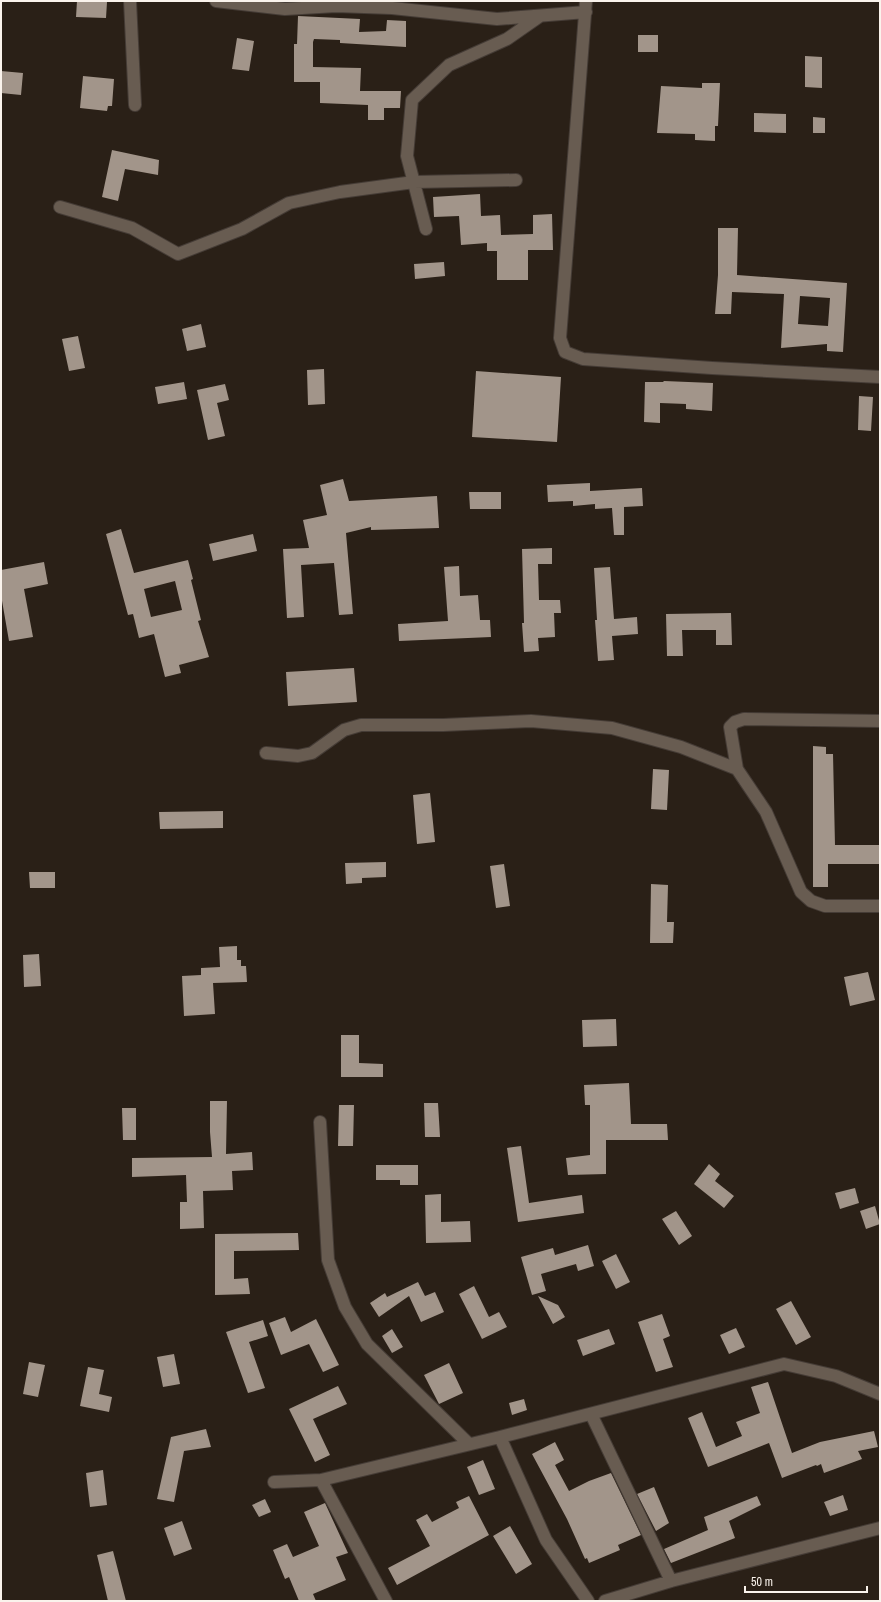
<svg xmlns="http://www.w3.org/2000/svg" width="881" height="1602" font-family="'Archivo Narrow',sans-serif">
  <style>
    .building { fill: #a2958a; fill-rule: evenodd }
    .lines { fill: none; stroke-linecap: round; stroke-linejoin: round }
    .minor-casing { stroke: #453c36; stroke-width: 14 }
    .minor { stroke: #685c51; stroke-width: 12 }
  </style>
  <rect width="100%" height="100%" fill="#2a2017"/>
  <path class="building" d="M 77,1 L 107,2 L 106,18 L 76,17 Z
    M 298,16 L 360,19 L 359,32 L 386,31 L 387,20 L 406,21 L 406,47 L 340,43 L 340,40 L 314,39 L 313,42 L 313,67 L 361,68 L 360,91 L 401,91 L 400,108 L 384,108 L 384,120 L 368,120 L 368,105 L 320,103 L 320,82 L 294,82 L 294,44 L 297,44 Z
    M 638,35 L 658,35 L 658,52 L 638,52 Z
    M 237,38 L 254,41 L 249,71 L 232,69 Z
    M 805,56 L 822,57 L 822,88 L 805,87 Z
    M 1,71 L 23,73 L 21,95 L 1,93 Z
    M 83,76 L 114,79 L 112,106 L 108,106 L 107,111 L 80,108 Z
    M 702,83 L 720,83 L 718,126 L 715,126 L 715,141 L 695,140 L 695,134 L 657,133 L 661,86 L 702,88 Z
    M 754,113 L 786,114 L 786,133 L 754,132 Z
    M 813,117 L 825,118 L 825,133 L 813,133 Z
    M 112,150 L 159,160 L 158,175 L 125,169 L 118,201 L 102,197 Z
    M 480,194 L 481,216 L 500,215 L 501,235 L 533,234 L 533,215 L 552,214 L 553,250 L 528,250 L 528,280 L 497,280 L 497,251 L 487,251 L 487,243 L 461,245 L 459,216 L 434,217 L 433,197 Z
    M 718,228 L 738,228 L 737,275 L 847,283 L 843,352 L 827,351 L 827,344 L 781,348 L 784,294 L 732,292 L 731,314 L 715,314 L 718,275 ZM 800,296 L 830,298 L 828,326 L 798,324 Z
    M 444,262 L 445,276 L 415,279 L 414,264 Z
    M 201,324 L 206,347 L 187,351 L 182,329 Z
    M 78,336 L 85,368 L 69,371 L 62,339 Z
    M 324,369 L 325,404 L 308,405 L 307,370 Z
    M 476,371 L 561,377 L 557,442 L 472,437 Z
    M 664,381 L 713,383 L 712,411 L 686,409 L 686,404 L 660,403 L 660,423 L 644,422 L 645,382 L 663,382 Z
    M 184,382 L 187,399 L 158,404 L 155,387 Z
    M 225,384 L 229,400 L 217,403 L 225,436 L 208,440 L 197,390 Z
    M 859,396 L 873,397 L 871,431 L 858,430 Z
    M 343,479 L 349,501 L 437,496 L 439,528 L 371,530 L 371,527 L 346,533 L 353,614 L 339,615 L 334,563 L 301,565 L 304,617 L 287,618 L 283,549 L 309,548 L 303,520 L 327,515 L 320,485 Z
    M 590,483 L 590,491 L 642,488 L 643,506 L 624,507 L 624,535 L 614,535 L 612,508 L 595,509 L 595,504 L 573,506 L 573,501 L 548,502 L 547,485 Z
    M 469,492 L 501,492 L 501,509 L 470,509 Z
    M 121,529 L 134,573 L 188,560 L 193,579 L 191,580 L 201,620 L 198,621 L 209,657 L 179,665 L 181,673 L 165,677 L 154,634 L 139,638 L 133,614 L 128,615 L 106,534 ZM 175,581 L 182,610 L 151,617 L 144,589 Z
    M 253,534 L 257,551 L 213,561 L 209,544 Z
    M 552,548 L 552,564 L 538,564 L 539,600 L 560,600 L 561,613 L 554,613 L 555,637 L 538,638 L 539,651 L 524,652 L 522,623 L 524,623 L 522,549 Z
    M 44,562 L 48,584 L 24,589 L 33,637 L 9,641 L 1,595 L 1,570 Z
    M 459,566 L 460,596 L 478,595 L 480,620 L 490,620 L 491,637 L 399,641 L 398,624 L 448,621 L 444,567 Z
    M 610,567 L 614,619 L 637,617 L 638,634 L 612,636 L 614,660 L 598,661 L 595,620 L 597,620 L 594,568 Z
    M 731,613 L 732,645 L 716,645 L 716,630 L 682,630 L 683,656 L 667,656 L 666,614 Z
    M 354,668 L 357,702 L 288,706 L 286,672 Z
    M 813,746 L 826,747 L 826,754 L 833,754 L 835,845 L 880,845 L 880,864 L 828,864 L 828,887 L 813,887 Z
    M 653,769 L 669,770 L 667,810 L 651,809 Z
    M 430,793 L 435,842 L 417,844 L 413,795 Z
    M 223,811 L 223,828 L 160,829 L 159,812 Z
    M 386,862 L 386,877 L 362,878 L 362,883 L 346,884 L 345,863 Z
    M 504,864 L 510,906 L 496,908 L 490,866 Z
    M 29,872 L 55,872 L 55,888 L 30,888 Z
    M 651,884 L 668,885 L 667,922 L 674,922 L 673,943 L 650,943 Z
    M 237,946 L 237,960 L 241,960 L 241,966 L 246,966 L 247,982 L 213,983 L 215,1014 L 184,1016 L 182,976 L 201,975 L 201,968 L 220,967 L 219,947 Z
    M 39,954 L 41,986 L 24,987 L 23,955 Z
    M 868,972 L 875,1000 L 850,1006 L 844,977 Z
    M 616,1019 L 617,1046 L 583,1047 L 582,1020 Z
    M 341,1035 L 359,1035 L 359,1063 L 383,1064 L 383,1077 L 341,1077 Z
    M 629,1083 L 631,1124 L 667,1124 L 668,1140 L 606,1140 L 606,1174 L 568,1175 L 566,1158 L 590,1155 L 590,1105 L 585,1105 L 584,1085 Z
    M 210,1101 L 227,1101 L 226,1154 L 252,1152 L 253,1170 L 232,1171 L 233,1190 L 203,1191 L 204,1228 L 180,1229 L 180,1202 L 187,1202 L 186,1175 L 132,1177 L 132,1158 L 212,1157 L 210,1132 Z
    M 424,1103 L 438,1103 L 440,1137 L 425,1137 Z
    M 339,1105 L 354,1105 L 353,1146 L 338,1146 Z
    M 122,1108 L 136,1108 L 136,1140 L 123,1140 Z
    M 521,1146 L 529,1203 L 582,1195 L 584,1213 L 518,1222 L 507,1148 Z
    M 709,1164 L 720,1174 L 715,1181 L 734,1196 L 724,1208 L 694,1184 Z
    M 376,1165 L 418,1165 L 418,1185 L 400,1185 L 400,1180 L 376,1180 Z
    M 855,1188 L 859,1203 L 840,1209 L 835,1193 Z
    M 441,1194 L 441,1222 L 470,1221 L 471,1242 L 426,1243 L 425,1195 Z
    M 875,1206 L 880,1224 L 866,1229 L 860,1211 Z
    M 676,1211 L 692,1236 L 679,1245 L 662,1219 Z
    M 298,1233 L 299,1250 L 234,1251 L 234,1279 L 248,1278 L 250,1294 L 215,1295 L 215,1234 Z
    M 588,1245 L 594,1266 L 578,1271 L 576,1264 L 541,1274 L 546,1291 L 532,1295 L 521,1257 L 553,1248 L 555,1255 Z
    M 616,1254 L 630,1282 L 616,1289 L 602,1261 Z
    M 418,1282 L 425,1296 L 435,1292 L 444,1312 L 421,1322 L 409,1296 L 379,1317 L 370,1303 L 385,1293 L 387,1297 Z
    M 474,1286 L 489,1317 L 499,1312 L 507,1327 L 482,1339 L 459,1294 Z
    M 538,1296 L 558,1305 L 565,1317 L 553,1324 Z
    M 791,1301 L 811,1337 L 796,1345 L 776,1309 Z
    M 662,1314 L 670,1336 L 663,1339 L 673,1367 L 656,1372 L 638,1322 Z
    M 285,1317 L 291,1332 L 316,1319 L 339,1365 L 323,1372 L 309,1344 L 281,1355 L 269,1323 Z
    M 263,1320 L 268,1336 L 249,1342 L 265,1388 L 248,1393 L 226,1332 Z
    M 736,1328 L 745,1347 L 729,1354 L 720,1335 Z
    M 392,1329 L 403,1347 L 392,1353 L 382,1336 Z
    M 609,1329 L 615,1344 L 583,1356 L 577,1340 Z
    M 174,1354 L 180,1384 L 163,1387 L 157,1357 Z
    M 29,1362 L 45,1365 L 38,1397 L 23,1394 Z
    M 449,1363 L 463,1393 L 439,1404 L 424,1375 Z
    M 88,1367 L 104,1370 L 99,1394 L 112,1397 L 109,1412 L 80,1406 Z
    M 768,1382 L 792,1453 L 820,1442 L 874,1431 L 878,1447 L 858,1451 L 862,1459 L 824,1473 L 821,1464 L 817,1466 L 816,1465 L 782,1478 L 769,1443 L 708,1467 L 688,1418 L 702,1412 L 716,1447 L 742,1436 L 736,1422 L 760,1413 L 751,1387 Z
    M 338,1386 L 347,1404 L 313,1419 L 330,1455 L 315,1462 L 289,1409 Z
    M 524,1399 L 527,1410 L 512,1415 L 509,1403 Z
    M 206,1429 L 211,1447 L 184,1451 L 174,1502 L 157,1499 L 171,1437 Z
    M 555,1442 L 564,1460 L 555,1465 L 569,1491 L 589,1481 L 611,1473 L 641,1535 L 618,1545 L 620,1550 L 589,1563 L 587,1558 L 585,1559 L 567,1519 L 532,1454 Z
    M 483,1460 L 495,1489 L 479,1495 L 467,1467 Z
    M 103,1470 L 107,1505 L 90,1507 L 86,1473 Z
    M 654,1487 L 669,1523 L 656,1531 L 637,1494 Z
    M 843,1495 L 848,1510 L 830,1516 L 824,1502 Z
    M 469,1496 L 489,1535 L 397,1585 L 388,1568 L 430,1546 L 416,1520 L 427,1514 L 432,1522 L 459,1508 L 456,1502 Z
    M 757,1496 L 761,1505 L 729,1521 L 735,1538 L 671,1563 L 664,1549 L 708,1530 L 704,1517 Z
    M 265,1499 L 271,1512 L 259,1517 L 252,1505 Z
    M 325,1503 L 348,1553 L 336,1557 L 346,1580 L 313,1594 L 316,1601 L 299,1601 L 289,1577 L 285,1579 L 273,1550 L 287,1544 L 293,1557 L 319,1546 L 304,1512 Z
    M 182,1521 L 192,1549 L 174,1556 L 164,1528 Z
    M 510,1526 L 532,1564 L 516,1574 L 493,1536 Z
    M 113,1551 L 126,1601 L 108,1601 L 97,1555 Z"/>
  <g class="lines">
    <defs>
      <path id="minor" d="M 130,1 L 135,105
        M 216,1 L 285,9 L 336,6 L 392,8 L 497,19 L 586,12
        M 586,1 L 560,338 L 565,352 L 583,359 L 712,368 L 880,377
        M 60,207 L 132,228 L 178,254 L 242,229 L 289,203 L 340,192 L 414,182 L 516,180
        M 426,229 L 407,156 L 412,100 L 449,65 L 507,39 L 540,16
        M 880,721 L 744,719 L 735,722 L 730,727 L 737,769 L 766,812 L 801,892 L 811,901 L 825,906 L 880,906
        M 266,753 L 298,756 L 312,753 L 344,730 L 361,725 L 443,725 L 531,721 L 612,728 L 681,747 L 737,769
        M 320,1122 L 328,1260 L 345,1307 L 367,1344 L 469,1444
        M 591,1414 L 671,1581
        M 500,1437 L 546,1540 L 588,1601
        M 321,1480 L 386,1601
        M 274,1482 L 321,1480 L 500,1437 L 784,1364 L 836,1376 L 880,1394
        M 605,1601 L 671,1581 L 880,1528"/>
    </defs>
    <use href="#minor" class="minor-casing"/>
    <use href="#minor" class="minor"/>
  </g>
  <rect width="881" height="1602" fill="none" stroke="#faf3ec" stroke-width="4"/>
  <path d="M745 1586v6h122v-6" fill="none" stroke="#faf3ec" stroke-width="2"/>
  <text x="751" y="1586" font-size="12" fill="#faf3ec" stroke="#2a2017" stroke-width="3" paint-order="stroke">50 m</text>
</svg>
